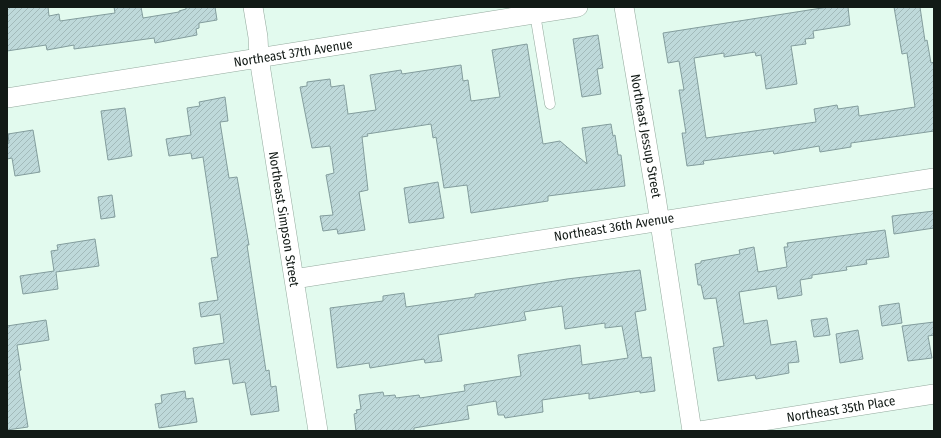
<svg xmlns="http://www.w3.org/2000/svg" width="941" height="438" font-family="'Fira Sans Condensed',sans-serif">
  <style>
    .building { fill: url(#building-hatch); stroke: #839d9d }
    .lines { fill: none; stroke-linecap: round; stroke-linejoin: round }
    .service-casing { stroke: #94aa9e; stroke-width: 11 }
    .minor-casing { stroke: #94aa9e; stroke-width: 20 }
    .service { stroke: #fff; stroke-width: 10 }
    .minor { stroke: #fff; stroke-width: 19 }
    .labels { text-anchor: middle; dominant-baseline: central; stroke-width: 4; stroke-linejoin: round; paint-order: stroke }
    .street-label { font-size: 13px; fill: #121a16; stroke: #fff }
  </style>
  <defs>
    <pattern id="building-hatch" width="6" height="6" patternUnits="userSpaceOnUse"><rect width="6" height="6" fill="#bed9da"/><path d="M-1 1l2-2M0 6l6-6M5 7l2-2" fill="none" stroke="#a2baba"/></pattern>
  </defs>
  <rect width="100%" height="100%" fill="#e2faee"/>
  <path class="building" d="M 7,7 L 48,7 L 49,16 L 59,14 L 60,21 L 115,13 L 114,7 L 141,7 L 143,18 L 179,12 L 179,11 L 186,9 L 186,7 L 215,7 L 217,20 L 199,23 L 199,28 L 196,29 L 197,35 L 155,43 L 154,38 L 74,49 L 74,45 L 47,50 L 46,45 L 7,51 Z
    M 828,7 L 848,7 L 850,25 L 813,31 L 814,38 L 805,39 L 806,44 L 791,46 L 797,84 L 766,89 L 761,55 L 756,56 L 755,52 L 724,57 L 724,53 L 694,58 L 706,138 L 816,122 L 814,109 L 837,105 L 838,109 L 858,106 L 859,116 L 915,107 L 907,53 L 902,54 L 894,7 L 920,7 L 925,41 L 927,40 L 931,63 L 934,62 L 934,131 L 851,143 L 851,147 L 820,152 L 819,146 L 774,154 L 773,151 L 703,161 L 704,164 L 687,166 L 682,133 L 686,133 L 679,90 L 684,90 L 679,61 L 668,63 L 663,33 Z
    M 598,35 L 603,68 L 597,69 L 601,94 L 582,97 L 573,39 Z
    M 527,44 L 543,144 L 560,141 L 587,164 L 582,128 L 611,124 L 613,136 L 615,135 L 618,155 L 621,155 L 625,186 L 548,196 L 548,201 L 471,213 L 467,185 L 444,188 L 436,137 L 433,138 L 431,124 L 367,134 L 368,136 L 362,137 L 368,190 L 359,192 L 365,230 L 338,234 L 337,229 L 323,231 L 320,216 L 333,215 L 326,175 L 334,173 L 330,146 L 312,148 L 300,87 L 307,86 L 307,82 L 330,79 L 331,87 L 344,85 L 348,114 L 376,110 L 370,75 L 401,70 L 402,74 L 461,65 L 463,81 L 468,80 L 471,101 L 500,97 L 492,50 Z
    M 225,97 L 228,121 L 220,122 L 229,178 L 237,177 L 249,245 L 247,245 L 266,371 L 269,370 L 271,387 L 276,386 L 279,411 L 251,415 L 245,382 L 233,384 L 229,359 L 195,364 L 193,348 L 224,343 L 220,314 L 201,317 L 199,303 L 218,300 L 211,258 L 218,257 L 203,157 L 192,159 L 191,153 L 169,156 L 166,139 L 191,135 L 187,108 L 200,106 L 199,102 Z
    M 125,108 L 132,156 L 108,160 L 101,111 Z
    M 33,130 L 40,172 L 15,176 L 12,158 L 7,159 L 7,144 L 9,143 L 8,134 Z
    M 438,182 L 444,218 L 409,223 L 404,188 Z
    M 112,195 L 115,217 L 101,219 L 98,197 Z
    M 934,211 L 934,228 L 894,234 L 892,216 Z
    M 885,230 L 889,257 L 866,260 L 867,264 L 846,267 L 847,270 L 812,275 L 812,278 L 800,280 L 802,295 L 778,299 L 776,286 L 739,292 L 744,324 L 767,320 L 771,345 L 796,341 L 799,362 L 788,363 L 789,373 L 756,379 L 755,375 L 718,381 L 713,348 L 724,346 L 716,298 L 704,299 L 701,285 L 698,285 L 695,264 L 701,263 L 701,261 L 740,254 L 739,250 L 754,247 L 758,272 L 787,267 L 784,247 L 788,247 L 787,243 Z
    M 95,239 L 99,266 L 56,272 L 58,289 L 23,294 L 20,276 L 54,271 L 51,251 L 58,250 L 57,245 Z
    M 640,270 L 646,310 L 635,312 L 642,358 L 651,357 L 655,391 L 640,393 L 640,391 L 589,399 L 589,393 L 542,400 L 543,412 L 505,418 L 504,415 L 498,415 L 496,401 L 467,406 L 469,419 L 414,428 L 414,431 L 356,431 L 354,414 L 357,413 L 356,410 L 361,409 L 359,395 L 383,392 L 384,396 L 395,395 L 396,398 L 419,395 L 420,398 L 465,391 L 464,385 L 521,376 L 518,355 L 580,345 L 582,365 L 628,358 L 622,326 L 605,328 L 605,323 L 565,329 L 562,306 L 524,312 L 526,320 L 438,335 L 442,361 L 425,363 L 424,359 L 370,368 L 369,363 L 337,368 L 330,308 L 383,301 L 383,296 L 404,293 L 406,307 L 475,297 L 475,294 L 567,279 Z
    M 899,303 L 902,323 L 882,326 L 879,306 Z
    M 827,318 L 830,335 L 814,337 L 811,320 Z
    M 46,320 L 49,340 L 17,345 L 21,370 L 19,371 L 28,427 L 7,430 L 7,326 Z
    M 934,322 L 934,335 L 928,336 L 932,358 L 908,361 L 902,326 Z
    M 858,330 L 863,359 L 840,363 L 836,334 Z
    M 185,391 L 186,399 L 193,398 L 197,422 L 159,428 L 155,404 L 162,403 L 161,395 Z"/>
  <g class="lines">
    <defs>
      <path id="service" d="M 535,14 L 550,104"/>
      <path id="minor" d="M 253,7 L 258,37 L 259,58 L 318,431
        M 624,7 L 656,197 L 692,431
        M 7,98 L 578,7
        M 294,279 L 934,178
        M 700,431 L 934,394"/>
    </defs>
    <use href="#service" class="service-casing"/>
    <use href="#minor" class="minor-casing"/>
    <use href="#service" class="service"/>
    <use href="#minor" class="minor"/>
  </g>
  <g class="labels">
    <g class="street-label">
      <text transform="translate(293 53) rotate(-9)">Northeast 37th Avenue</text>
      <text transform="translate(646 136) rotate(80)">Northeast Jessup Street</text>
      <text transform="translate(284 219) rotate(81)">Northeast Simpson Street</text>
      <text transform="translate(614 227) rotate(-9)">Northeast 36th Avenue</text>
      <text transform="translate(841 409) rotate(-9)">Northeast 35th Place</text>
    </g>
  </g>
  <rect width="941" height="438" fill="none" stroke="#121a16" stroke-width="16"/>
</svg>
